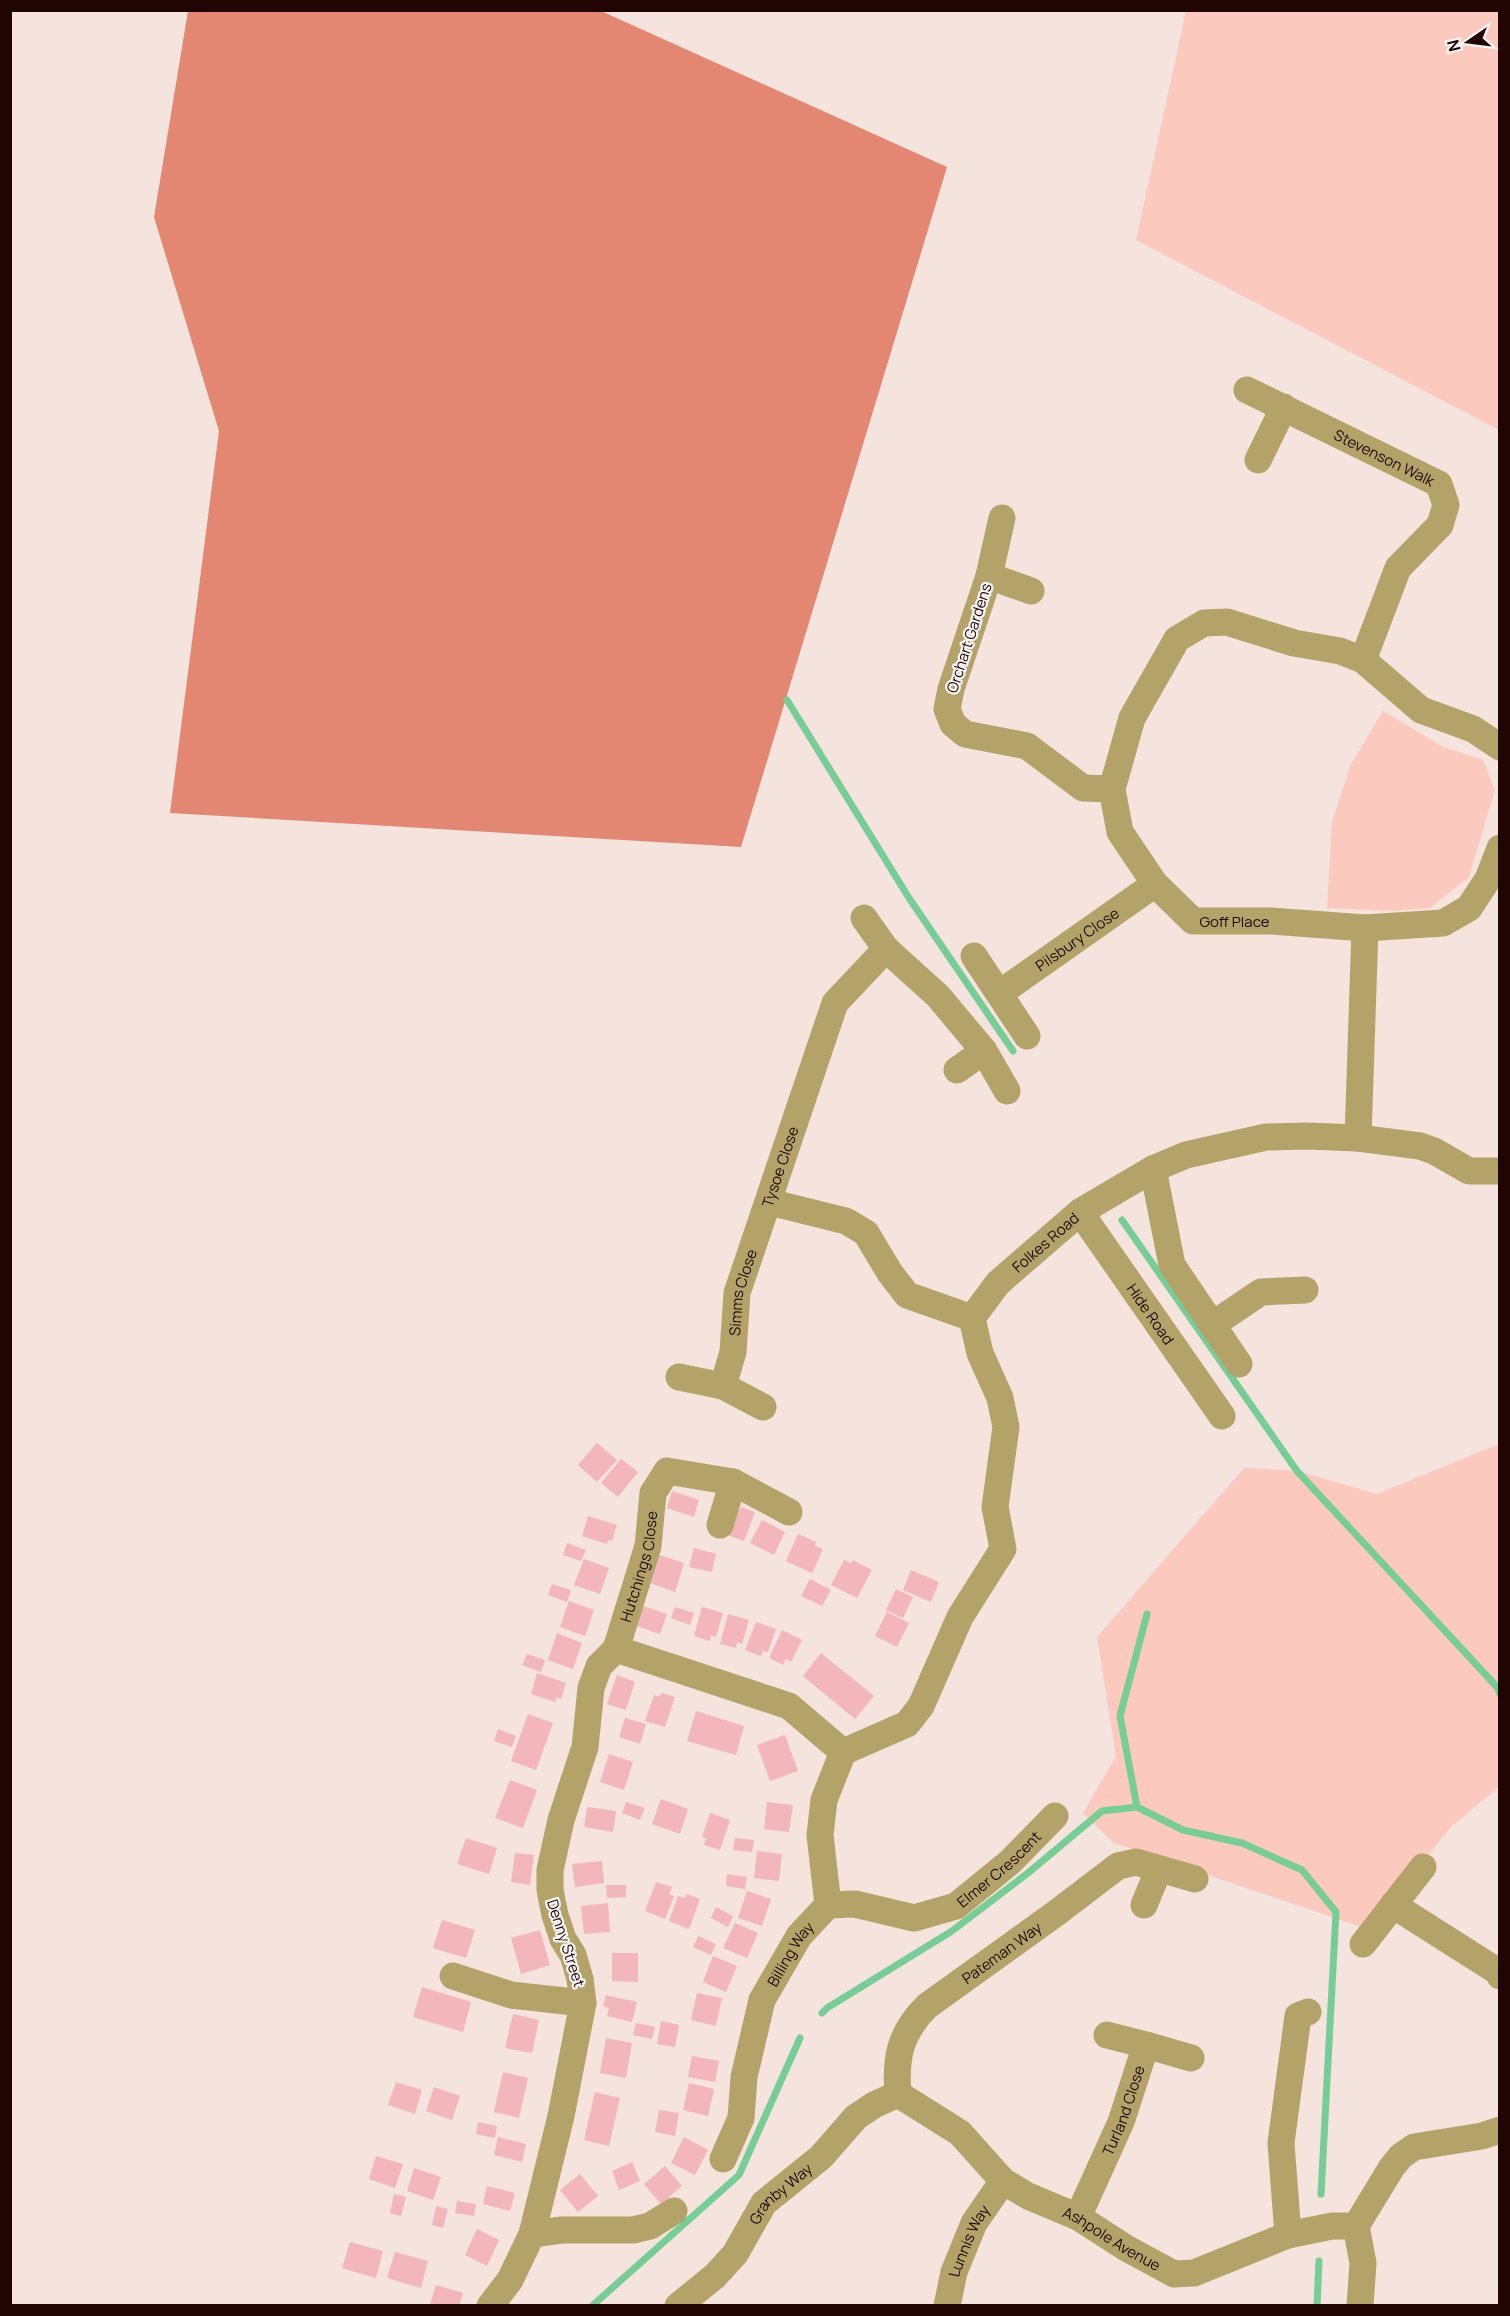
<svg xmlns="http://www.w3.org/2000/svg" width="1510" height="2316" font-family="Manrope,sans-serif">
  <style>
    .green { fill: #fbc9bd }
    .forest { fill: #e38772 }
    .lines { fill: none; stroke-linecap: round; stroke-linejoin: round }
    .stream { stroke: #76cd95; stroke-width: 7 }
    .building { fill: #f3b6ba }
    .minor { stroke: #b4a369; stroke-width: 27 }
    .labels { text-anchor: middle; dominant-baseline: central; stroke-width: 4.5; stroke-linejoin: round; paint-order: stroke }
    .street-label { font-size: 15px; fill: #210502; stroke: #f4f4f4 }
  </style>
  <rect width="100%" height="100%" fill="#f5e3de"/>
  <path class="green" d="M 1186,11 L 1499,11 L 1499,430 L 1136,240 Z
    M 1383,711 L 1443,747 L 1483,760 L 1495,790 L 1469,877 L 1430,908 L 1392,911 L 1327,908 L 1332,822 L 1351,764 Z
    M 1499,1444 L 1499,1787 L 1452,1826 L 1367,1929 L 1114,1843 L 1083,1813 L 1116,1756 L 1097,1637 L 1244,1468 L 1297,1471 L 1377,1494 Z"/>
  <path class="forest" d="M 188,11 L 601,11 L 947,167 L 741,847 L 170,813 L 219,431 L 154,217 Z"/>
  <g class="lines">
    <path class="stream" d="M 787,700 L 909,898 L 1013,1051
      M 1122,1220 L 1297,1471 L 1497,1687 L 1500,1694
      M 1137,1807 L 1183,1830 L 1242,1843 L 1302,1870 L 1336,1912 L 1321,2194
      M 822,2013 L 827,2008 L 952,1931 L 1028,1873 L 1102,1811 L 1137,1807 L 1120,1716 L 1147,1614
      M 592,2306 L 739,2175 L 800,2038
      M 1317,2306 L 1319,2261"/>
  </g>
  <path class="building" d="M 597,1443 L 617,1460 L 597,1482 L 578,1465 Z
    M 621,1459 L 638,1472 L 618,1497 L 601,1483 Z
    M 672,1491 L 699,1500 L 694,1517 L 667,1508 Z
    M 741,1507 L 755,1512 L 744,1541 L 725,1534 L 734,1509 L 739,1511 Z
    M 588,1516 L 617,1525 L 612,1541 L 608,1540 L 607,1544 L 582,1536 Z
    M 762,1520 L 785,1532 L 774,1555 L 750,1543 Z
    M 798,1534 L 816,1542 L 815,1546 L 823,1549 L 812,1573 L 786,1561 Z
    M 567,1543 L 586,1550 L 581,1561 L 563,1555 Z
    M 694,1548 L 716,1554 L 712,1572 L 689,1567 Z
    M 659,1555 L 684,1563 L 675,1592 L 650,1583 Z
    M 584,1559 L 609,1568 L 600,1594 L 574,1585 Z
    M 844,1560 L 851,1563 L 853,1560 L 872,1570 L 857,1598 L 831,1585 Z
    M 911,1570 L 939,1582 L 931,1602 L 903,1590 Z
    M 810,1579 L 831,1590 L 822,1606 L 801,1596 Z
    M 552,1584 L 571,1590 L 567,1602 L 548,1595 Z
    M 896,1589 L 913,1597 L 903,1618 L 886,1610 Z
    M 569,1601 L 594,1610 L 585,1636 L 560,1627 Z
    M 637,1604 L 667,1614 L 660,1634 L 631,1624 Z
    M 675,1607 L 694,1613 L 690,1625 L 671,1618 Z
    M 702,1607 L 723,1613 L 716,1637 L 711,1635 L 710,1641 L 694,1636 Z
    M 887,1612 L 909,1623 L 897,1647 L 875,1636 Z
    M 728,1614 L 749,1620 L 742,1644 L 737,1642 L 736,1648 L 720,1644 Z
    M 756,1622 L 776,1629 L 768,1652 L 763,1651 L 761,1656 L 745,1650 Z
    M 782,1630 L 802,1640 L 791,1662 L 786,1659 L 783,1665 L 769,1658 Z
    M 557,1633 L 582,1643 L 573,1669 L 548,1660 Z
    M 821,1653 L 874,1696 L 855,1719 L 803,1676 Z
    M 527,1654 L 545,1660 L 541,1672 L 522,1665 Z
    M 537,1673 L 566,1683 L 561,1699 L 557,1697 L 555,1702 L 531,1694 Z
    M 617,1675 L 635,1682 L 626,1710 L 607,1704 Z
    M 661,1693 L 675,1697 L 665,1727 L 645,1721 L 654,1695 L 660,1697 Z
    M 696,1711 L 744,1726 L 736,1755 L 687,1741 Z
    M 528,1714 L 553,1723 L 536,1770 L 511,1761 Z
    M 625,1718 L 646,1724 L 640,1744 L 619,1737 Z
    M 498,1729 L 516,1736 L 512,1747 L 494,1741 Z
    M 785,1735 L 798,1771 L 770,1781 L 757,1745 Z
    M 609,1754 L 633,1762 L 624,1790 L 600,1782 Z
    M 510,1780 L 537,1790 L 523,1828 L 495,1818 Z
    M 661,1799 L 688,1809 L 680,1834 L 652,1824 Z
    M 626,1802 L 645,1808 L 640,1820 L 622,1813 Z
    M 767,1802 L 793,1805 L 789,1832 L 764,1829 Z
    M 587,1807 L 616,1811 L 613,1832 L 584,1827 Z
    M 710,1813 L 730,1820 L 720,1850 L 704,1845 L 706,1838 L 702,1837 Z
    M 466,1838 L 497,1848 L 489,1874 L 457,1864 Z
    M 735,1838 L 754,1840 L 752,1852 L 733,1850 Z
    M 757,1851 L 782,1854 L 779,1881 L 754,1878 Z
    M 515,1853 L 534,1855 L 530,1885 L 511,1882 Z
    M 602,1861 L 604,1883 L 575,1887 L 572,1864 Z
    M 727,1874 L 747,1877 L 745,1889 L 726,1886 Z
    M 656,1882 L 672,1887 L 669,1894 L 674,1896 L 665,1919 L 645,1911 Z
    M 606,1885 L 626,1885 L 626,1897 L 607,1898 Z
    M 747,1891 L 771,1899 L 762,1926 L 738,1918 Z
    M 687,1894 L 700,1899 L 689,1929 L 669,1921 L 678,1896 L 685,1898 Z
    M 608,1903 L 610,1932 L 584,1934 L 581,1906 Z
    M 716,1907 L 733,1916 L 728,1927 L 711,1918 Z
    M 442,1920 L 475,1930 L 466,1958 L 433,1948 Z
    M 735,1923 L 758,1933 L 747,1958 L 723,1948 Z
    M 540,1930 L 550,1965 L 521,1974 L 511,1938 Z
    M 698,1936 L 716,1944 L 711,1955 L 693,1947 Z
    M 612,1953 L 638,1953 L 638,1982 L 612,1981 Z
    M 713,1956 L 737,1966 L 726,1992 L 703,1982 Z
    M 422,1987 L 471,2002 L 463,2032 L 413,2017 Z
    M 697,1993 L 722,1998 L 716,2026 L 691,2020 Z
    M 606,1995 L 637,2002 L 632,2022 L 607,2016 L 609,2008 L 603,2006 Z
    M 513,2014 L 539,2020 L 532,2053 L 505,2048 Z
    M 661,2021 L 679,2025 L 675,2047 L 657,2044 Z
    M 636,2023 L 655,2027 L 652,2039 L 633,2035 Z
    M 606,2038 L 632,2043 L 626,2078 L 600,2073 Z
    M 692,2056 L 719,2061 L 715,2082 L 688,2077 Z
    M 503,2072 L 528,2078 L 519,2118 L 494,2112 Z
    M 396,2082 L 422,2090 L 415,2114 L 388,2105 Z
    M 689,2083 L 714,2089 L 708,2116 L 683,2110 Z
    M 434,2087 L 460,2096 L 452,2120 L 426,2111 Z
    M 595,2092 L 620,2098 L 609,2146 L 584,2140 Z
    M 659,2110 L 679,2113 L 675,2136 L 655,2132 Z
    M 478,2122 L 497,2126 L 495,2138 L 476,2134 Z
    M 498,2137 L 526,2144 L 522,2162 L 494,2155 Z
    M 684,2137 L 708,2150 L 695,2175 L 671,2163 Z
    M 376,2156 L 403,2164 L 395,2188 L 369,2179 Z
    M 632,2162 L 640,2181 L 619,2190 L 612,2171 Z
    M 665,2166 L 682,2186 L 661,2204 L 644,2184 Z
    M 414,2168 L 441,2177 L 433,2200 L 407,2191 Z
    M 580,2174 L 598,2196 L 578,2212 L 560,2190 Z
    M 487,2186 L 515,2193 L 510,2211 L 483,2204 Z
    M 394,2194 L 406,2197 L 401,2216 L 390,2213 Z
    M 457,2201 L 476,2204 L 474,2216 L 455,2213 Z
    M 436,2206 L 448,2209 L 443,2228 L 432,2225 Z
    M 477,2229 L 499,2240 L 487,2266 L 465,2255 Z
    M 350,2242 L 383,2251 L 376,2278 L 342,2268 Z
    M 395,2252 L 428,2261 L 421,2288 L 387,2278 Z
    M 436,2285 L 463,2293 L 459,2306 L 430,2304 Z"/>
  <g class="lines">
    <g class="minor">
      <path id="s1" d="M 1247,390 L 1439,484 L 1446,505 L 1440,525 L 1398,568 L 1363,660"/>
      <path d="M 1258,460 L 1284,407"/>
      <path d="M 1002,518 L 989,576 L 951,689 L 947,709 L 953,724 L 965,734 L 1027,746 L 1083,788 L 1112,789"/>
      <path d="M 989,576 L 1031,591"/>
      <path id="s2" d="M 1500,747 L 1473,729 L 1421,710 L 1363,660 L 1340,651 L 1294,643 L 1227,622 L 1204,623 L 1177,639 L 1132,718 L 1112,789 L 1120,832 L 1155,884 L 1193,921 L 1271,921 L 1365,928 L 1443,923 L 1469,908 L 1488,879 L 1500,848"/>
      <path d="M 864,918 L 886,949 L 938,996 L 984,1051 L 1007,1091"/>
      <path d="M 974,956 L 1027,1036"/>
      <path id="s3" d="M 1000,993 L 1155,884"/>
      <path d="M 957,1070 L 984,1051"/>
      <path d="M 1358,1138 L 1365,928"/>
      <path d="M 1153,1169 L 1172,1265 L 1239,1364"/>
      <path d="M 769,1202 L 846,1221 L 866,1233 L 890,1273 L 907,1295 L 972,1318"/>
      <path id="s4" d="M 1080,1212 L 1222,1416"/>
      <path id="s5" d="M 972,1318 L 998,1283 L 1080,1212 L 1153,1169 L 1186,1155 L 1266,1137 L 1307,1136 L 1358,1138 L 1420,1146 L 1434,1151 L 1469,1171 L 1500,1171"/>
      <path d="M 1212,1325 L 1261,1292 L 1305,1290"/>
      <path d="M 679,1377 L 723,1386 L 763,1407"/>
      <path id="s6" d="M 723,1386 L 733,1352 L 737,1293 L 835,1003 L 886,949"/>
      <path d="M 720,1525 L 733,1482"/>
      <path d="M 616,1649 L 789,1706 L 843,1752 L 907,1724 L 921,1706 L 960,1617 L 1003,1549 L 995,1507 L 1006,1427 L 1000,1398 L 980,1353 L 972,1318"/>
      <path id="s7" d="M 828,1905 L 855,1904 L 914,1918 L 956,1906 L 1010,1862 L 1055,1816"/>
      <path d="M 1144,1905 L 1159,1869"/>
      <path d="M 1393,1905 L 1497,1971 L 1500,1976"/>
      <path d="M 1363,1944 L 1423,1867"/>
      <path d="M 453,1976 L 511,1995 L 583,2003"/>
      <path d="M 1107,2035 L 1146,2045"/>
      <path id="s8" d="M 898,2094 L 960,2133 L 1003,2181 L 1028,2196 L 1078,2217 L 1126,2248 L 1174,2274 L 1194,2273 L 1288,2235 L 1332,2226 L 1356,2226 L 1392,2167 L 1401,2156 L 1414,2147 L 1482,2136 L 1500,2130"/>
      <path id="s9" d="M 898,2094 C 895,2057 900,2033 927,2006 L 1055,1914 L 1118,1866 L 1136,1862 L 1195,1879"/>
      <path id="s10" d="M 723,2159 L 741,2118 L 744,2077 L 762,2000 L 799,1936 L 828,1905 L 820,1835 L 824,1800 L 843,1752"/>
      <path id="s11" d="M 1078,2217 L 1121,2122 L 1146,2045 L 1191,2058"/>
      <path d="M 1356,2226 L 1363,2263 L 1360,2306"/>
      <path d="M 532,2234 L 562,2230 L 633,2230 L 650,2226 L 674,2211"/>
      <path d="M 1288,2235 L 1281,2143 L 1298,2016 L 1308,2012"/>
      <path id="s12" d="M 490,2306 L 510,2280 L 532,2234 L 561,2116 L 583,2003 L 580,1979 L 573,1955 L 563,1939 L 555,1915 L 550,1890 L 550,1870 L 561,1820 L 585,1747 L 591,1688 L 599,1666 L 616,1649 L 648,1546 L 653,1493 L 667,1471 L 733,1482 L 789,1512"/>
      <path id="s13" d="M 678,2306 L 715,2276 L 735,2254 L 764,2203 L 821,2157 L 856,2117 L 874,2105 L 898,2094"/>
      <path id="s14" d="M 947,2306 L 954,2272 L 974,2223 L 1003,2181"/>
    </g>
  </g>
  <g class="labels">
    <g class="street-label">
      <text stroke="none"><textPath href="#s1" startOffset="153">Stevenson Walk</textPath></text>
      <text transform="translate(969 638) rotate(-72)">Orchart Gardens</text>
      <text stroke="none"><textPath href="#s2" startOffset="726">Goff Place</textPath></text>
      <text stroke="none"><textPath href="#s3" startOffset="94">Pilsbury Close</textPath></text>
      <text stroke="none"><textPath href="#s6" startOffset="228">Tysoe Close</textPath></text>
      <text stroke="none"><textPath href="#s5" startOffset="106">Folkes Road</textPath></text>
      <text stroke="none"><textPath href="#s6" startOffset="96">Simms Close</textPath></text>
      <text stroke="none"><textPath href="#s4" startOffset="124">Hide Road</textPath></text>
      <text stroke="none"><textPath href="#s12" startOffset="780">Hutchings Close</textPath></text>
      <text stroke="none"><textPath href="#s7" startOffset="188">Elmer Crescent</textPath></text>
      <text transform="translate(566 1943) rotate(72)">Denny Street</text>
      <text stroke="none"><textPath href="#s9" startOffset="188">Pateman Way</textPath></text>
      <text stroke="none"><textPath href="#s10" startOffset="219">Billing Way</textPath></text>
      <text stroke="none"><textPath href="#s11" startOffset="116">Turland Close</textPath></text>
      <text stroke="none"><textPath href="#s13" startOffset="154">Granby Way</textPath></text>
      <text stroke="none"><textPath href="#s8" startOffset="261">Ashpole Avenue</textPath></text>
      <text stroke="none"><textPath href="#s14" startOffset="69">Lunnis Way</textPath></text>
    </g>
  </g>
  <rect width="1510" height="2316" fill="none" stroke="#210502" stroke-width="24"/>
  <g transform="translate(1468 42) rotate(256)" stroke="#f4f4f4" stroke-width="4.5" paint-order="stroke">
  <path d="M0-4.5L10 22L0 15L-10 22Z" fill="#210502"/>
  <text y="-9" font-size="16" font-weight="bold" text-anchor="middle" fill="#210502">N</text>
  </g>
</svg>
